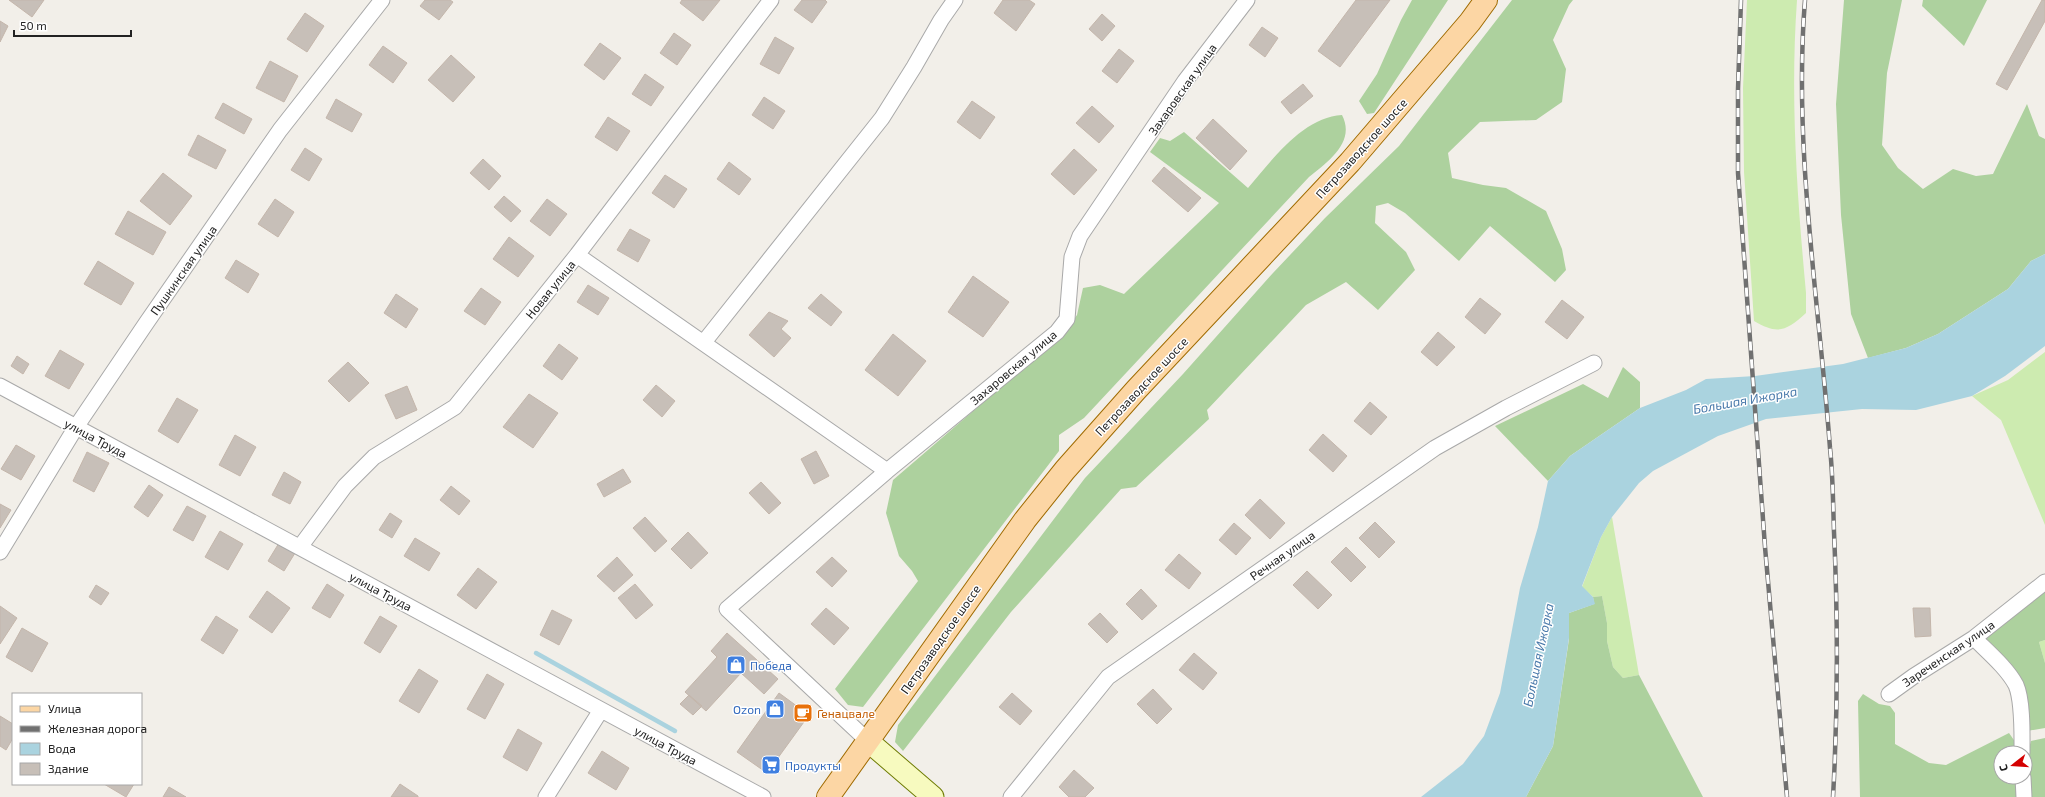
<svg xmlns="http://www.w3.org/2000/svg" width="2045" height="797" font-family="'Exo 2',sans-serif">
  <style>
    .grass { fill: #cdebb0 }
    .forest { fill: #add19e }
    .water { fill: #aad3df }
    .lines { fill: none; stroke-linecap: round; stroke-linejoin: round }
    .stream { stroke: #aad3df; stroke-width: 4.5 }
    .building { fill: #c7bfb8; stroke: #c4b6ab }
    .street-casing { stroke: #a9a9a9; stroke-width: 17 }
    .secondary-casing { stroke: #707d05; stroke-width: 23 }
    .primary-casing { stroke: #a06b00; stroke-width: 24 }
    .street { stroke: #fff; stroke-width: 15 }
    .secondary { stroke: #f7fabf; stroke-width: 21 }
    .primary { stroke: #fcd6a4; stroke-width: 22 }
    .rail-casing { stroke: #707070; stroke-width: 4.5 }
    .rail { stroke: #fff; stroke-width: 3; stroke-dasharray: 9; stroke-linecap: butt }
    .labels { text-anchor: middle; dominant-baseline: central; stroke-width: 3; stroke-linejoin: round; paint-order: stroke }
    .street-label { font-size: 12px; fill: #222; stroke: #fff }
    .shop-label { font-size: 12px; fill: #366cbe; stroke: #fff; text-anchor: start }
    .food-label { font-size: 12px; fill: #c56008; stroke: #fff; text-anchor: start }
    .water-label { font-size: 13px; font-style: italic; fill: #4a7aab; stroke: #fff }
  </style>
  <rect width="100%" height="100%" fill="#f2efe9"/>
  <path class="grass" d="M 1747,0 L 1797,0 C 1790,98 1797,195 1806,293 L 1806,313 C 1786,331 1778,335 1754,321 L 1744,172 L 1743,88 Z
    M 2045,352 L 2045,525 L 2001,420 L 1972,396 L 2008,380 Z
    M 1612,517 L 1639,675 L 1623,678 L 1613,667 L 1607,641 L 1607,623 L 1602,596 L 1593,597 L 1582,587 L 1601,537 Z
    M 2045,640 L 2045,663 L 2039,642 Z"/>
  <path class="forest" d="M 1412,0 L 1448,0 L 1374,113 L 1367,114 L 1359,101 L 1377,74 L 1401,20 Z
    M 1512,0 L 1573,0 L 1569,5 L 1553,40 L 1566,69 L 1562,102 L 1536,120 L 1480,122 L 1448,153 L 1452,178 L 1483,185 L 1506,188 L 1546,211 L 1562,249 L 1566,270 L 1555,282 L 1490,226 L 1459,261 L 1405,213 L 1388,203 L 1376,206 L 1375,223 L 1406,252 L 1415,270 L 1378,310 L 1346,282 L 1306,305 L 1207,410 L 1209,419 L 1136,487 L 1121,489 L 1011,612 L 903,751 L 895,742 L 898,725 L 1085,478 L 1183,374 L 1273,273 L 1325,218 L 1399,146 Z
    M 1844,0 L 1902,0 L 1887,73 L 1882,145 L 1898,168 L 1923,189 L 1953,169 L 1976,176 L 1993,174 L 2027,104 L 2039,136 L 2045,139 L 2045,254 L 2031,261 L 2008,289 L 1938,334 L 1906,348 L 1868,358 L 1851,314 L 1841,215 L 1836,104 Z
    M 1923,0 L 1987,0 L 1964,46 L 1922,6 Z
    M 1342,115 C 1356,142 1328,162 1309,177 L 1084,418 L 1059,435 L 1059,451 L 863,707 L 848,705 L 835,689 L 918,581 L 912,571 L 899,556 L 886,513 L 893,480 L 1064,333 L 1077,315 L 1083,288 L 1100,285 L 1124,294 L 1126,292 L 1219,203 L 1150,152 L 1160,138 L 1170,141 L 1184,132 L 1248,188 C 1271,161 1303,117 1342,115 Z
    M 1623,367 L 1640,382 L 1640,408 L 1570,456 L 1548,481 L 1495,426 L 1583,384 L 1608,398 Z
    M 2045,590 L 2045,640 L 2039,642 L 2045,663 L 2045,728 L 2027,731 L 2027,719 L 1981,636 Z
    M 1602,596 L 1607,623 L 1607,641 L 1613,667 L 1623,678 L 1639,675 L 1703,797 L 1526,797 L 1553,746 L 1569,639 L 1569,613 L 1594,604 L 1593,597 Z
    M 1863,694 L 1879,704 L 1890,706 L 1895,713 L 1895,744 L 1929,763 L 1946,765 L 2009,733 L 2016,743 L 2016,753 L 2001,753 L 2001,777 L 2017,777 L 2018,797 L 1860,797 L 1858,701 Z
    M 2045,738 L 2045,797 L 2030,797 C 2028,778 2025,760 2031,741 Z"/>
  <path class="water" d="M 2045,254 L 2045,346 L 2005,376 L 1972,396 L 1916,410 L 1862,409 L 1766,419 L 1718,436 L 1653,471 L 1639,483 L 1612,517 L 1601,537 L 1582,586 L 1593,597 L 1595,604 L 1569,613 L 1569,638 L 1553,746 L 1526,797 L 1421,797 L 1463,764 L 1484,736 L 1500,693 L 1520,588 L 1538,527 L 1548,481 L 1570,456 L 1640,408 L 1686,390 L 1706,379 L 1755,376 L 1843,364 L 1906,348 L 1938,334 L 2008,289 L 2031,261 Z"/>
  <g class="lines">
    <path class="stream" d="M 536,653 L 675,731"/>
  </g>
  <path class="building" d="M 9,0 L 44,0 L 32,17 Z
    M 425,0 L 450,0 L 453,2 L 439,20 L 420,6 Z
    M 682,0 L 720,0 L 703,21 L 680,3 Z
    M 802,0 L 825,0 L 827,2 L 812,23 L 794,10 Z
    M 1003,0 L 1029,0 L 1035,4 L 1016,31 L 994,13 Z
    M 1356,0 L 1390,0 L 1340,67 L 1318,51 Z
    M 2042,0 L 2045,0 L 2045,21 L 2007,90 L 1996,84 Z
    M 305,13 L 324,26 L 307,52 L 287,39 Z
    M 1102,14 L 1115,26 L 1102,41 L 1089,29 Z
    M 0,21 L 8,26 L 0,42 Z
    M 1262,27 L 1278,38 L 1265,57 L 1249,45 Z
    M 674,33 L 691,45 L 677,65 L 660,53 Z
    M 775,37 L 794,48 L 779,74 L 760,64 Z
    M 600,43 L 621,58 L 604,80 L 584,65 Z
    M 383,46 L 407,63 L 393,83 L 369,65 Z
    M 1119,49 L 1134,61 L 1117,83 L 1102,71 Z
    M 451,55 L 475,77 L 453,102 L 428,80 Z
    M 270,61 L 298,76 L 284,102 L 256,88 Z
    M 645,74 L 664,87 L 651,106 L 632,94 Z
    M 1303,84 L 1313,96 L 1291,114 L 1281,102 Z
    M 764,97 L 785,111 L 773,129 L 752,115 Z
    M 336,99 L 362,114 L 352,132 L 326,118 Z
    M 972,101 L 995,117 L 980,139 L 957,122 Z
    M 223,103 L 252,119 L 244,134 L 215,118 Z
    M 1092,106 L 1114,126 L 1099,143 L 1076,123 Z
    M 608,117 L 630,131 L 617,151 L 595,137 Z
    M 1213,119 L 1247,151 L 1230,170 L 1196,138 Z
    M 198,135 L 226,150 L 216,169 L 188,155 Z
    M 305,148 L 322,159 L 309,181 L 291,170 Z
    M 1074,149 L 1097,170 L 1074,195 L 1051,174 Z
    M 483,159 L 501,176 L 489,190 L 470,173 Z
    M 729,162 L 751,179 L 739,195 L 717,179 Z
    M 1164,167 L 1201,198 L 1188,212 L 1152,181 Z
    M 163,173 L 192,196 L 170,225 L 140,201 Z
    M 665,175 L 687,189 L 674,208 L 652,193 Z
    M 504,196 L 521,211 L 511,222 L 494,207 Z
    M 275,199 L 294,212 L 278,237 L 258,224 Z
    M 547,199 L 567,214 L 550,236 L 530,221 Z
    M 128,211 L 166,232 L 153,255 L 115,234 Z
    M 630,229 L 650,240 L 638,262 L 617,250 Z
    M 509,237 L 534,256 L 518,277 L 493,259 Z
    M 236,260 L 259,274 L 248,293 L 225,278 Z
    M 98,261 L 134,283 L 121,305 L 84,284 Z
    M 973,276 L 1009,302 L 983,337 L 948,312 Z
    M 588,285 L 609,298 L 598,315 L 577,302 Z
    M 481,288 L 501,302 L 485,325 L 464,311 Z
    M 396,294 L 418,309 L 406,328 L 384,313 Z
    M 821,294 L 842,312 L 831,326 L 808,308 Z
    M 1480,298 L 1501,314 L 1485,334 L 1465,317 Z
    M 1562,300 L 1584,317 L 1567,339 L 1545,322 Z
    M 769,312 L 788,321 L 781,329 L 791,338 L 774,357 L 749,335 Z
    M 1438,332 L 1455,347 L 1437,366 L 1421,352 Z
    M 893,334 L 926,361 L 898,396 L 865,370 Z
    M 559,344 L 578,358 L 562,380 L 543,366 Z
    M 60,350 L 84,364 L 69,389 L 45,376 Z
    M 17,356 L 29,364 L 23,374 L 11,366 Z
    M 348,362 L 369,383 L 349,402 L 328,381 Z
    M 656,385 L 675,401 L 662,417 L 643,400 Z
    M 407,386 L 417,410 L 396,419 L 385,395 Z
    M 529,394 L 558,413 L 533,448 L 503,427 Z
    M 177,398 L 198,410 L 178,443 L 158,431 Z
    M 1370,402 L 1387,417 L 1371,435 L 1354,421 Z
    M 1323,434 L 1347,456 L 1333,472 L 1309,450 Z
    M 235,435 L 256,447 L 240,476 L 219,465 Z
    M 16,445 L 35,456 L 21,480 L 1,469 Z
    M 816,451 L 829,476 L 814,484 L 801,459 Z
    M 87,452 L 109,463 L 94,492 L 73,481 Z
    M 623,469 L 631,482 L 604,497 L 597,484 Z
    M 284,472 L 301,482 L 290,504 L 272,495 Z
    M 761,482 L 781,503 L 769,514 L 749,493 Z
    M 149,485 L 163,495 L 148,517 L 134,507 Z
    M 451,486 L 470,501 L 459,515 L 440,500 Z
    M 1260,499 L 1285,523 L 1270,539 L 1245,515 Z
    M 0,504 L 11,510 L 0,528 Z
    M 187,506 L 206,516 L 193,541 L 173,530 Z
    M 390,513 L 402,521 L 392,538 L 379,530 Z
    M 645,517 L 667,541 L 655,552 L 633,528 Z
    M 1375,522 L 1395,542 L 1379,558 L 1359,538 Z
    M 1234,523 L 1251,538 L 1236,555 L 1219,540 Z
    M 220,531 L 243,544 L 228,570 L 205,557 Z
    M 688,532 L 708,553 L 691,569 L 671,549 Z
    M 415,538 L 440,553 L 429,571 L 404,556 Z
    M 279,543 L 295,553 L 284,571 L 268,561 Z
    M 1346,547 L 1366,567 L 1351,582 L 1331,562 Z
    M 1179,554 L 1201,573 L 1189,589 L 1165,570 Z
    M 617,557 L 633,575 L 614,592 L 597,576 Z
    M 832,557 L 847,571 L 832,587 L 816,572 Z
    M 478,568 L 497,582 L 476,609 L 457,595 Z
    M 1307,571 L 1332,595 L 1318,609 L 1293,585 Z
    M 327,584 L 344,595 L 330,618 L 312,608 Z
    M 635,584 L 653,605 L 636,619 L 618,598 Z
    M 96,585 L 109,593 L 101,605 L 89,597 Z
    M 1141,589 L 1157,606 L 1142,620 L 1126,604 Z
    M 267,591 L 290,608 L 272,633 L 249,617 Z
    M 0,606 L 17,618 L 0,644 Z
    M 826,608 L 849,628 L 834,645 L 811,624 Z
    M 1913,608 L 1930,608 L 1931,636 L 1915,637 Z
    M 552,610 L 572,620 L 559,645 L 540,635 Z
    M 1100,613 L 1118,632 L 1107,643 L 1088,624 Z
    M 216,616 L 238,630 L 223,654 L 201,640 Z
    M 380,616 L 397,626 L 380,653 L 364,643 Z
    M 22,628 L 48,643 L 32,672 L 6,657 Z
    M 727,633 L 778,679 L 764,694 L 741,673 L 706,711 L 685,692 L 717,657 L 711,651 Z
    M 1194,653 L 1217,673 L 1203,690 L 1179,670 Z
    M 419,669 L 438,681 L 419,713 L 399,701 Z
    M 487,674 L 504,684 L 485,719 L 467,709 Z
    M 1153,689 L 1172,709 L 1157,724 L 1137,704 Z
    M 779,693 L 809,715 L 767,773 L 737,752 Z
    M 1012,693 L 1032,711 L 1020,725 L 999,707 Z
    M 689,695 L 702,706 L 693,715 L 680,704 Z
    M 0,716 L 13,724 L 13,738 L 6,750 L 0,746 Z
    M 518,729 L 542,743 L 527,771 L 503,757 Z
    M 602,751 L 629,768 L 616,790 L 588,773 Z
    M 1074,770 L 1094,788 L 1085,797 L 1069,797 L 1059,787 Z
    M 104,784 L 134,784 L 126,797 Z
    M 400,784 L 418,796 L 418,797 L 391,797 Z
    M 169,787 L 186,797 L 163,797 Z"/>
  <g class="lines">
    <defs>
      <path id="street" d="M 577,255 L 887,471
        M 704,342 L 882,118 L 914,67 L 941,20 L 955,0
        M 0,386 L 763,797
        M 300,547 L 345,486 L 374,457 L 455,407 L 577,255 L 771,0
        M 0,552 L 76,427 L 147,322 L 280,130 L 382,0
        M 1974,638 C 1988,652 2007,668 2016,685 C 2023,701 2022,735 2022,753
        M 1889,694 L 1914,676 L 1974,638 L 2045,582
        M 868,741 L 727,609 L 887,471 L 1057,332 L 1067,319 L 1072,257 L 1080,236 L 1185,81 L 1247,0
        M 2023,777 L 2024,797
        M 546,797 L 601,710
        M 1011,797 L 1108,677 L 1435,448 L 1506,408 L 1594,363"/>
      <path id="secondary" d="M 868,741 L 933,797"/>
      <path id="primary" d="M 828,797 L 1025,520 L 1065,470 L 1136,390 L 1350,162 L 1470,22 L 1486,0"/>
    </defs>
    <use href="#street" class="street-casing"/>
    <use href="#secondary" class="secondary-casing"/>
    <use href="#primary" class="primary-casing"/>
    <use href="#street" class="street"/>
    <use href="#secondary" class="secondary"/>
    <use href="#primary" class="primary"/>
    <defs>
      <path id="rail" d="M 1741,0 L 1738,89 L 1738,173 L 1765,547 L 1787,797
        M 1805,0 C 1793,147 1819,301 1830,448 C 1833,476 1833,504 1834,532 C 1838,621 1838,709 1833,797"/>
    </defs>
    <use href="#rail" class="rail-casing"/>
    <use href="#rail" class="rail"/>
  </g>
  <defs>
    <symbol id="shop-square" viewBox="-11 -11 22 22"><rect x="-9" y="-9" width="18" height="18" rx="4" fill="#3f7fe0" stroke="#fff"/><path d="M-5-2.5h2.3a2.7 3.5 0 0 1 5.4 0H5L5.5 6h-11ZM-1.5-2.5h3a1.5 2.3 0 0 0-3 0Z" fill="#fff"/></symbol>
    <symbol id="cafe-square" viewBox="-11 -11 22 22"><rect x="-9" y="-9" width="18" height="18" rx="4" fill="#e8710a" stroke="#fff"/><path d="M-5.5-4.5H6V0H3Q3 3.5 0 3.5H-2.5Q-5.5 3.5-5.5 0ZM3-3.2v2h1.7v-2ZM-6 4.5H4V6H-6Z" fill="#fff"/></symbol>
    <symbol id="supermarket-square" viewBox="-11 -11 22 22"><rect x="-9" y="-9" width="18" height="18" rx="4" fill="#3f7fe0" stroke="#fff"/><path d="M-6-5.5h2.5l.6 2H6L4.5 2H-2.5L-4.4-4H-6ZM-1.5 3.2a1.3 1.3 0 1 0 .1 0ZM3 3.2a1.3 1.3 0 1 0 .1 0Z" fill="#fff"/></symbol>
  </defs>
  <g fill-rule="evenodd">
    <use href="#shop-square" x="725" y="654" width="22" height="22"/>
    <use href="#shop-square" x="764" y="698" width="22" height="22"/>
    <use href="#cafe-square" x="792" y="702" width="22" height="22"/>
    <use href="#supermarket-square" x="760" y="754" width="22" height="22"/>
  </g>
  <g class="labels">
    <g class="street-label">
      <text transform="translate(1182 89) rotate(-55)">Захаровская улица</text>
      <text transform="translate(1361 148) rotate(-48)">Петрозаводское шоссе</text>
      <text transform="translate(183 270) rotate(-55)">Пушкинская улица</text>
      <text transform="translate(550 289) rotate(-51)">Новая улица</text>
      <text transform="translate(1013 367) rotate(-40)">Захаровская улица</text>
      <text transform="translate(1141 386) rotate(-47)">Петрозаводское шоссе</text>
      <text transform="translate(96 438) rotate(28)">улица Труда</text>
      <text transform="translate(1282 555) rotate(-35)">Речная улица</text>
      <text transform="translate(381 591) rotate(28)">улица Труда</text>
      <text transform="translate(940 639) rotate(-55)">Петрозаводское шоссе</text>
      <text transform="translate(1948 653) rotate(-34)">Зареченская улица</text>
      <text transform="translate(666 745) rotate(28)">улица Труда</text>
    </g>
    <g class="shop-label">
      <text x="750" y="665">Победа</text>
      <text x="761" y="709" text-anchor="end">Ozon</text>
      <text x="785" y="765">Продукты</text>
    </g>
    <g class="food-label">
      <text x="817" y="713">Генацвале</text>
    </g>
    <g class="water-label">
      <text transform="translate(1745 400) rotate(-10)">Большая Ижорка</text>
      <text transform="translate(1538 655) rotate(-78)">Большая Ижорка</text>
    </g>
  </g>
  <rect x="12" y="693" width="130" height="92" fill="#ffffff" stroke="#a7a7a7"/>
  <rect x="20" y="706" width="20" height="6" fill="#fcd6a4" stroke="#a7a7a7"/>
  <text x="48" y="713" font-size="12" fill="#222222">Улица</text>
  <rect x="20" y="726" width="20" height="6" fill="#707070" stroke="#a7a7a7"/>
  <text x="48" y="733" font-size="12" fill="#222222">Железная дорога</text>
  <rect x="20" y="743" width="20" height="12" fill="#aad3df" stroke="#a7a7a7"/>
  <text x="48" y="753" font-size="12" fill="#222222">Вода</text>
  <rect x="20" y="763" width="20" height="12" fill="#c7bfb8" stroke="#a7a7a7"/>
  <text x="48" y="773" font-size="12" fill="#222222">Здание</text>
  <g transform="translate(2013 765) rotate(253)"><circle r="19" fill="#ffffff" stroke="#a7a7a7"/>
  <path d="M0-3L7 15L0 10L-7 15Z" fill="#d40000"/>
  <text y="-6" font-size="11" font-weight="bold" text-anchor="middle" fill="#222222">С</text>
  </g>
  <path d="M14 30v6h117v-6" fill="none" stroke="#222222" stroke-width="2"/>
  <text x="20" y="30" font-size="12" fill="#222222" stroke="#ffffff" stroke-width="3" paint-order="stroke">50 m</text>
</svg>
